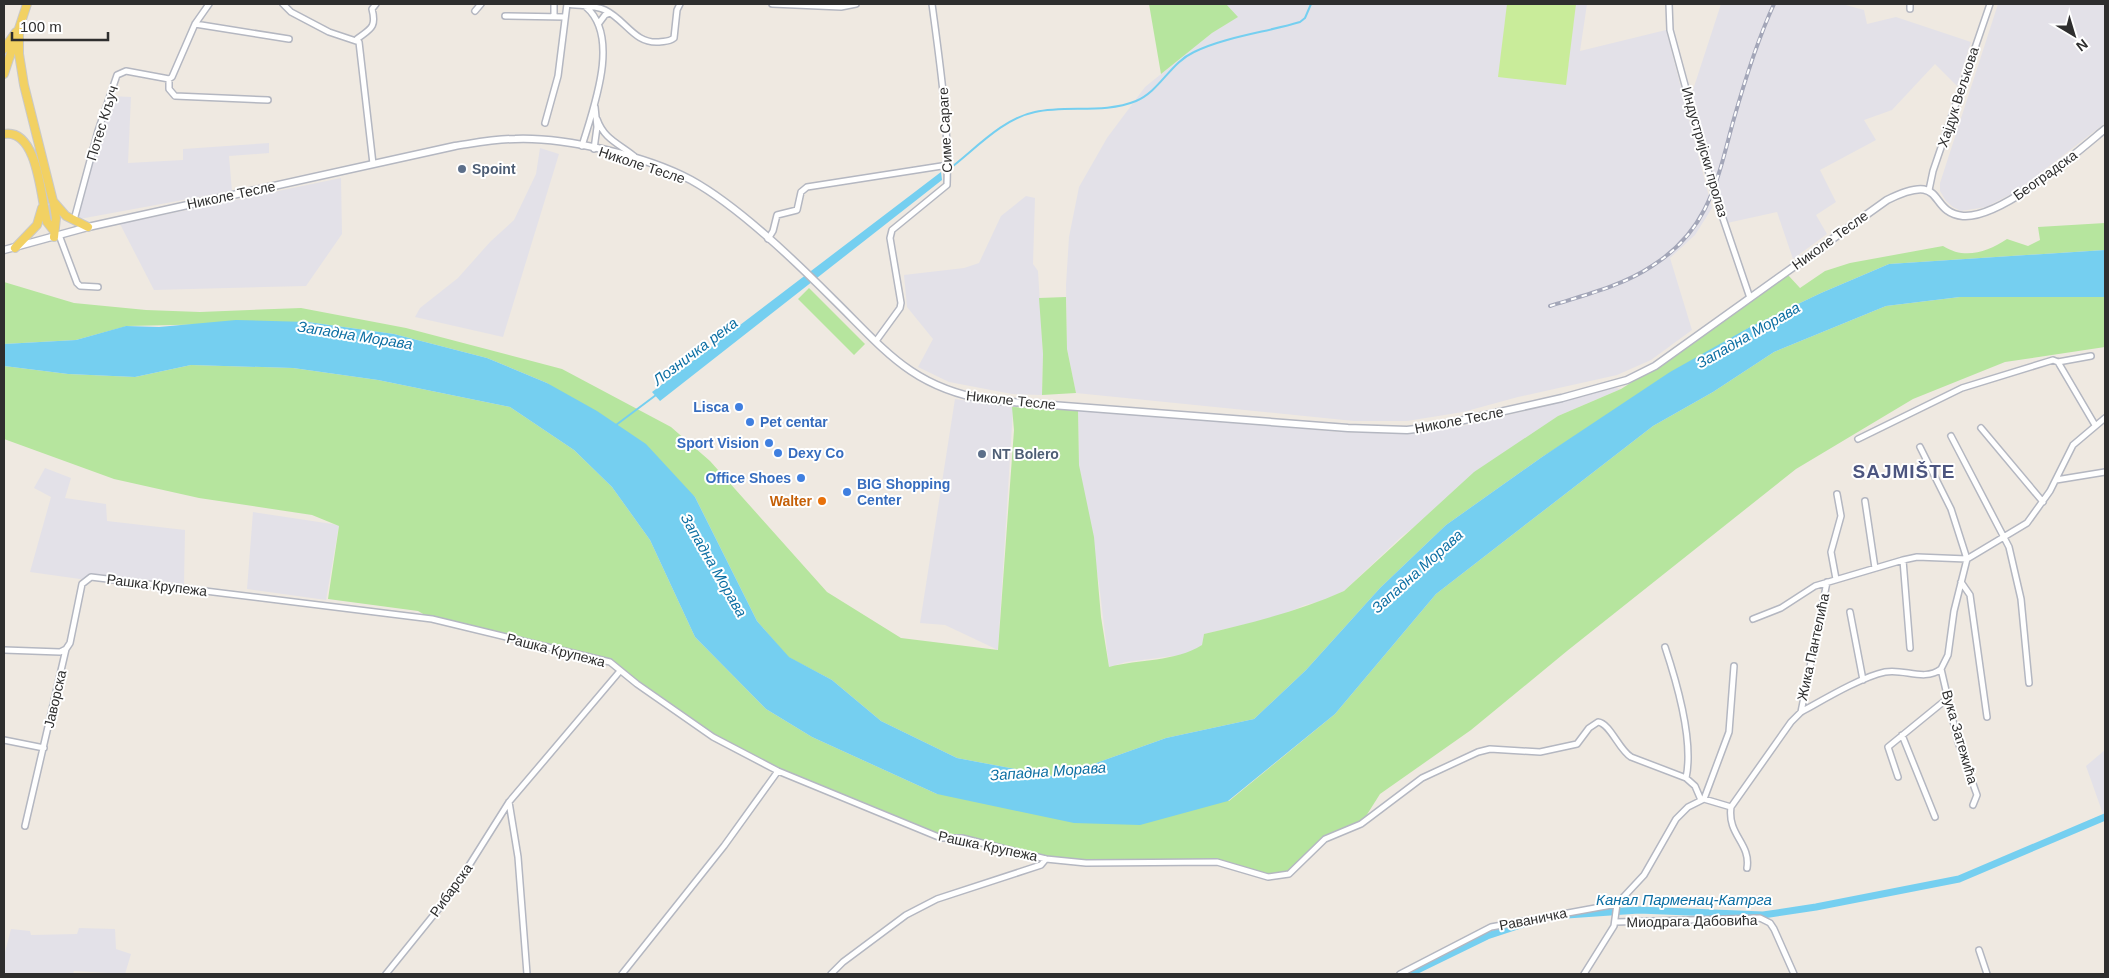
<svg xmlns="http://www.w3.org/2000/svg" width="2109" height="978" font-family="Arial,sans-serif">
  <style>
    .industrial { fill: #e3e1e8 }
    .green { fill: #b6e59e }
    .pitch { fill: #c9ec9a }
    .water { fill: #75cff0 }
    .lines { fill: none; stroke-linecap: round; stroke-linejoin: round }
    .stream { stroke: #75cff0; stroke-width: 2 }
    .canal { stroke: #75cff0; stroke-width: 7 }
    .minor-casing { stroke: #b4b7c1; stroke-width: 8 }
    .tertiary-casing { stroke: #b4b7c1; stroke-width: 9 }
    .primary-casing { stroke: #c9c9c9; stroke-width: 10 }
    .minor { stroke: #fff; stroke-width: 5 }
    .tertiary { stroke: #fff; stroke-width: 6 }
    .primary { stroke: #f2d163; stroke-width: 8 }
    .rail-casing { stroke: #a3a6b8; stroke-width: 4 }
    .rail { stroke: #fff; stroke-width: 2; stroke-dasharray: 5.5; stroke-linecap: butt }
    .service-dot { fill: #5c6f8a; stroke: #fff; stroke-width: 2 }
    .shop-dot { fill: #3f7fe0; stroke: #fff; stroke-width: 2 }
    .food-dot { fill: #e8710a; stroke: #fff; stroke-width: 2 }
    .labels { text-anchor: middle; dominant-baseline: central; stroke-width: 4; stroke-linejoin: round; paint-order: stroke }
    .street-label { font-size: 14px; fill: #2e2e2e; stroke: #fff }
    .service-label { font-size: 14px; font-weight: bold; fill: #4e5e75; stroke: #fff; text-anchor: start }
    .shop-label { font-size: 14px; font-weight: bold; fill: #366cbe; stroke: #fff; text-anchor: end }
    .food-label { font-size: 14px; font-weight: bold; fill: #c56008; stroke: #fff; text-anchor: end }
    .water-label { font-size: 15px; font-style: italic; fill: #0d6fa3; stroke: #fff }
    .district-label { font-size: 19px; font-weight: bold; letter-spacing: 1px; fill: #4d5680; stroke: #fff }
  </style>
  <rect width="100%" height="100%" fill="#efe9e1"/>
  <path class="industrial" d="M 1226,4 L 1587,4 L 1580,51 L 1666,30 L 1712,208 L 1695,235 L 1670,258 L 1692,330 L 1651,360 L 1617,375 L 1518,397 L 1463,412 L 1407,421 L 1354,421 L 1076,393 L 1067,349 L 1066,285 L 1069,237 L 1079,187 L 1107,138 L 1145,87 L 1212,33 L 1237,17 Z
    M 1721,4 L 1842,4 L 1864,10 L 1867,24 L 1896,17 L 1971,42 L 1957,86 L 1935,64 L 1892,110 L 1864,120 L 1876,140 L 1820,170 L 1836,202 L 1816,215 L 1827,234 L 1793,259 L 1777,212 L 1727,223 L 1692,93 Z
    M 1998,4 L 2105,4 L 2105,123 L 2017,191 L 1986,207 L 1961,211 L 1953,207 L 1946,201 L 1940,191 L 1940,183 Z
    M 110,96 L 131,97 L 128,163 L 183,160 L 183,149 L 269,143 L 269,153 L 229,156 L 232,191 L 74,220 Z
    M 540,148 L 559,154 L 503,337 L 415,317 L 420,308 L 458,278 L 490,242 L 514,220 L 536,174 Z
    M 341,178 L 342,234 L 306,286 L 154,290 L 120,224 Z
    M 1026,196 L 1035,198 L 1033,264 L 1038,271 L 1043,354 L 1042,395 L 1012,394 L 949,382 L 918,367 L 933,339 L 907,307 L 904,275 L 964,268 L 979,263 L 1001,216 Z
    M 1609,387 L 1621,389 L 1558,416 L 1401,537 L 1344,591 L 1322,601 L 1305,605 L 1280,616 L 1204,634 L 1202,645 L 1189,654 L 1126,662 L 1109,667 L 1099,584 L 1079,465 L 1078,410 L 1340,432 L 1411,434 L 1467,425 L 1566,401 Z
    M 955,399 L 1012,407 L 1013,410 L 998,650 L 945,625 L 920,623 Z
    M 45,468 L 71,478 L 65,498 L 106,504 L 107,521 L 185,530 L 184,584 L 96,574 L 87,580 L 30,572 L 51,497 L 34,488 Z
    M 253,512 L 339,525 L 326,600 L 247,589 Z
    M 2105,750 L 2105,813 L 2103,814 L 2086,766 Z
    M 79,928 L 115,929 L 116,949 L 131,954 L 125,974 L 74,971 L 73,974 L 4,974 L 4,956 L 11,929 L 30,931 L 31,935 L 77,934 Z"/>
  <path class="green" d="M 1149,4 L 1226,4 L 1238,17 L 1212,33 L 1161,74 Z
    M 2105,223 L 2105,250 L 1889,264 L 1821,293 L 1750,327 L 1542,457 L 1446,525 L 1380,588 L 1306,670 L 1254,719 L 1166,738 L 1057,777 L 957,758 L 881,721 L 832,680 L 788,657 L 757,621 L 695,497 L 547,383 L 487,358 L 394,334 L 308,322 L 127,326 L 76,340 L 4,344 L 4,282 L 74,303 L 146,310 L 200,312 L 301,308 L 406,328 L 562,369 L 671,427 L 710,461 L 827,592 L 901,638 L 998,650 L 1014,430 L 1012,407 L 1078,410 L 1079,465 L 1094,537 L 1101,617 L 1109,667 C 1139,659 1175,662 1202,645 L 1204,634 C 1252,623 1299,611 1344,591 L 1474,472 L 1558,416 L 1621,389 L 1684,349 L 1788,275 L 1800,288 L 1825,271 L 1850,263 L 1943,246 C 1965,260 1987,252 2007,239 L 2028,246 L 2040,240 L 2038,227 Z
    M 809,288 L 865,344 L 854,355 L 798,299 Z
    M 1066,297 L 1067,349 L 1076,393 L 1042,395 L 1043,354 L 1039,298 Z
    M 1960,297 L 2105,297 L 2105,347 L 2005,362 L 1913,399 L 1796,469 L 1567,651 L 1471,730 L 1380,794 L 1361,824 L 1325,839 L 1289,874 L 1268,877 L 1217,862 L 1086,863 L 1046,859 L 962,838 L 941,838 L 778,771 L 713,737 L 610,662 L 432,619 L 418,611 L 328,599 L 339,526 L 312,515 L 199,498 L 114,479 L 4,439 L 4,366 L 68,374 L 135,377 L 191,365 L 293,368 L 378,380 L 510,407 L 574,450 L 612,487 L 650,540 L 695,637 L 766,709 L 812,737 L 937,794 L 1229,801 L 1335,714 L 1436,594 L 1653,426 L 1713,392 L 1774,352 L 1886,306 Z"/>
  <path class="pitch" d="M 1507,4 L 1576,4 L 1566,85 L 1498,77 Z"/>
  <path class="water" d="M 941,172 L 942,180 L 660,401 L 652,392 Z
    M 2105,250 L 2105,297 L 1960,297 L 1886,306 L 1774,352 L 1713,392 L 1653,426 L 1436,594 L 1335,714 L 1228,801 L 1140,825 L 1074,823 L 937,794 L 812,737 L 766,709 L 695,637 L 650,540 L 612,487 L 574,450 L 510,407 L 378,380 L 293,368 L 191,365 L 135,377 L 68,374 L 4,366 L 4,344 L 76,340 L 126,326 L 159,327 L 236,320 L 308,322 L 394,334 L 487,358 L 547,383 L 597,411 L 646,444 L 695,497 L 757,621 L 789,657 L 832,680 L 881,721 L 957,758 L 1057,777 L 1166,738 L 1254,719 L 1306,670 L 1380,588 L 1446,525 L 1542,457 L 1670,372 L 1750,327 L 1821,293 L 1889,264 Z"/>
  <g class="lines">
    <path class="stream" d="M 953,166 C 976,148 1004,118 1035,112 C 1068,105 1104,114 1136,101 C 1160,91 1170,63 1194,52 C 1224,37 1267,32 1300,22 L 1305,18 L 1311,4
      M 616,425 L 656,395"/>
    <path class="canal" d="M 1567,915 L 1639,910 L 1763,915 L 1816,907 L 1959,879 L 2105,817
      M 1409,974 L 1487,936 L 1532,921"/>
    <defs>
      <path id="minor" d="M 283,4 L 291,12 L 329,32 L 359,42 L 373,164
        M 567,4 C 579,6 594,5 605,10 C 626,20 634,44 659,42 C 665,41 669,42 674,38 L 677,10 L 680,4
        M 772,4 L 841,7 L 856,4
        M 1669,4 L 1670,30 L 1714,192 L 1750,298
        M 1910,4 L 1910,9
        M 475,11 L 481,4
        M 505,16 L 565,17
        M 554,17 L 554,4
        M 599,23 L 605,15 L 610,13
        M 195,24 L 289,39
        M 357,39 C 370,29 377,28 372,9 L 376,4
        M 169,79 L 169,89 L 175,96 L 268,100
        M 597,119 C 604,139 618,143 634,156
        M 545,123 L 558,76 L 567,4
        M 582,146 C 593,109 621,37 586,7
        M 594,149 L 597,127 L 595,107
        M 1929,190 L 1933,171 L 1990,4
        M 74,220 L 98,131 L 117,75 L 126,71 L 169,79 L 172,77 L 195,24 L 209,4
        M 59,235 L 77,283 L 80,286 L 98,287
        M 768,239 L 773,231 L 777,215 L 797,210 L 801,192 L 807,187 L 948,165
        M 876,341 L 900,308 L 901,303 L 890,238 L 892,230 L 947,185 C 949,124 940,64 932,4
        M 2058,362 L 2095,425
        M 1981,428 L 2043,502
        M 1951,436 L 2009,547 L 2021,599 L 2029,683
        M 1858,439 L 1962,388 L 2053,360 L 2058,362 L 2091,356
        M 2056,480 L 2105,472
        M 1865,501 L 1875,568
        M 1903,560 L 1910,648
        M 1836,579 L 1831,552 L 1841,516 L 1837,494
        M 1961,582 L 1970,595 L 1987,717
        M 1850,612 L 1863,680
        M 1753,619 L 1781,608 L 1815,586 L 1903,560 L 1917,557 L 1967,559 L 1951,509 L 1920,447
        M 1665,647 C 1677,683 1694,741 1686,778
        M 4,650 L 60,652 L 66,649 L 70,643 L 82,584 L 91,577 L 432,619 L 610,662 L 637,684 L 713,737 L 778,771 L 941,838 L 962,838 L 1046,859 L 1086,863 L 1217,862 L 1268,877 L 1289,874 L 1325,839 L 1361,824 L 1422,778 L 1478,752 L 1490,749 L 1540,752 L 1577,744 L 1589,728 L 1598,722 C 1610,723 1619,750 1631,757 L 1686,778 L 1695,786 L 1701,800
        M 1941,669 L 1958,742 L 1977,795 L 1973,805
        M 1801,712 L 1827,582
        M 1902,735 L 1935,817
        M 4,740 L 44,748
        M 1898,777 L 1888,747 L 1948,698
        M 1704,799 L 1729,732 L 1734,666
        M 509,802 L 518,857 L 527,974
        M 1731,807 C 1727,835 1751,843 1747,868
        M 25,826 L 66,649
        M 1616,922 L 1760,918 L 1770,923 L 1774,929 L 1794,974
        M 1979,950 L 1987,974
        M 386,974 L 453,891 L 509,802 L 620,671
        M 622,974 L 724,846 L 778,771
        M 831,974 L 843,962 L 906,915 L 937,899 L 1041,865 L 1046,859
        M 1400,974 L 1491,927 L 1617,904
        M 1584,974 L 1614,926 L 1617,904 L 1644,875 L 1676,819 L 1688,807 L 1704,799 L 1731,807 L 1791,722 L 1801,712 C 1823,700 1861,677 1885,672 C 1904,668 1924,682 1941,669 L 1948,655 L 1954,611 L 1967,559 L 2027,523 L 2050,491 L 2073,445 L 2105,418"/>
      <path id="tertiary" d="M 4,250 L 88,227 L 455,146 C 475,143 495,139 515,139 C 565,137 646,156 691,180 C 738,206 794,260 833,299 C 885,350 911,387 987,400 L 1348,428 L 1407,430 L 1433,427 L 1562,398 L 1627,380 L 1655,366 L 1887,200 C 1948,170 1926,212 1963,216 C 2001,219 2076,153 2105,129"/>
      <path id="primary" d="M 19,29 L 19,54 L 24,85 L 53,201 L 66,216 L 88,227
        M 4,49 L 16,32
        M 4,74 L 27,4
        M 4,134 C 38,128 41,199 47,222 L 54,231
        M 54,205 L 56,218 L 54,237
        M 15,248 L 37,225 L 42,208"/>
    </defs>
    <use href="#minor" class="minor-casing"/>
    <use href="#tertiary" class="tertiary-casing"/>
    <use href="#primary" class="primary-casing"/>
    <use href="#minor" class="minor"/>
    <use href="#tertiary" class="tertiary"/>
    <use href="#primary" class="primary"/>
    <defs>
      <path id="rail" d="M 1550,306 C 1585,295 1622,286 1652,266 C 1709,230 1717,181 1733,122 C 1744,83 1757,41 1774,4"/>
    </defs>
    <use href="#rail" class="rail-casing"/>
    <use href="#rail" class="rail"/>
  </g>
  <g class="service-dot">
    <circle cx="462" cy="169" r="5"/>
    <circle cx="982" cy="454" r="5"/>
  </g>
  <g class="shop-dot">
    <circle cx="739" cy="407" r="5"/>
    <circle cx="750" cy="422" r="5"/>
    <circle cx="769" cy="443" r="5"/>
    <circle cx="778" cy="453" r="5"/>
    <circle cx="801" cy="478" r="5"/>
    <circle cx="847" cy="492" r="5"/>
  </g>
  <circle class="food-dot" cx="822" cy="501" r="5"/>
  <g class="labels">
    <g class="street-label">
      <text transform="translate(1958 97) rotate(-72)">Хајдук Вељкова</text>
      <text transform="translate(102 123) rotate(-73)">Потес Кључ</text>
      <text transform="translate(945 130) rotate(-93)">Симе Сараге</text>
      <text transform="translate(1705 152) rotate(74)">Индустријски пролаз</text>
      <text transform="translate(642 165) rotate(18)">Николе Тесле</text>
      <text transform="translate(2045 175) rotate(-36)">Београдска</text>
      <text transform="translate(231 195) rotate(-12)">Николе Тесле</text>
      <text transform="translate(1830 240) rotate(-36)">Николе Тесле</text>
      <text transform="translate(1011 400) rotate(6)">Николе Тесле</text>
      <text transform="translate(1459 420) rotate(-11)">Николе Тесле</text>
      <text transform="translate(157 585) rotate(7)">Рашка Крупежа</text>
      <text transform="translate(1813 647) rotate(-78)">Жика Пантелића</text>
      <text transform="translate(556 650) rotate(14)">Рашка Крупежа</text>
      <text transform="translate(55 699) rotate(-77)">Јаворска</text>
      <text transform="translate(1960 737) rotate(74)">Вука Затежића</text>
      <text transform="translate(988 846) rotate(12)">Рашка Крупежа</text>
      <text transform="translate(451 890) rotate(-54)">Рибарска</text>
      <text transform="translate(1533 919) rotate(-11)">Раваничка</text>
      <text transform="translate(1692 921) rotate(-1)">Миодрага Дабовића</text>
    </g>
    <g class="service-label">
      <text x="472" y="169">Spoint</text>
      <text x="992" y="454">NT Bolero</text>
    </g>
    <g class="shop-label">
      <text x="729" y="407">Lisca</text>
      <text x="760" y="422" text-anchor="start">Pet centar</text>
      <text x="759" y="443">Sport Vision</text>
      <text x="788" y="453" text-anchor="start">Dexy Co</text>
      <text x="791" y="478">Office Shoes</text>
      <text x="857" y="484" text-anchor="start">BIG Shopping<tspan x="857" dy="16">Center</tspan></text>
    </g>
    <g class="food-label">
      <text x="812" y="501">Walter</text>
    </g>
    <g class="water-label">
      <text transform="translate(355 335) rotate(9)">Западна Морава</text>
      <text transform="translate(1748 335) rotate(-30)">Западна Морава</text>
      <text transform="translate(695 351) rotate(-37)">Лозничка река</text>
      <text transform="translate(714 565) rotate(60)">Западна Морава</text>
      <text transform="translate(1417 571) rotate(-42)">Западна Морава</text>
      <text transform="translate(1048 771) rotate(-4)">Западна Морава</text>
      <text x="1684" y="899">Канал Парменац-Катрга</text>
    </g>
    <g class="district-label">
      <text x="1904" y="471">SAJMIŠTE</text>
    </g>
  </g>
  <rect width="2109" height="978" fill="none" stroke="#2e2e2e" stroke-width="10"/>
  <g transform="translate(2074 35) rotate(142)" stroke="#ffffff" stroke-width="4" paint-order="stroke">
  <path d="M0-4L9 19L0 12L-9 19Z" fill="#2e2e2e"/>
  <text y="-8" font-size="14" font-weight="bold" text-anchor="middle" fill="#2e2e2e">N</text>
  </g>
  <path d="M12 32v8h96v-8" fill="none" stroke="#2e2e2e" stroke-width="2.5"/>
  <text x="20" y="32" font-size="15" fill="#2e2e2e" stroke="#ffffff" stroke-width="4" paint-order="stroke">100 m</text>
</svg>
